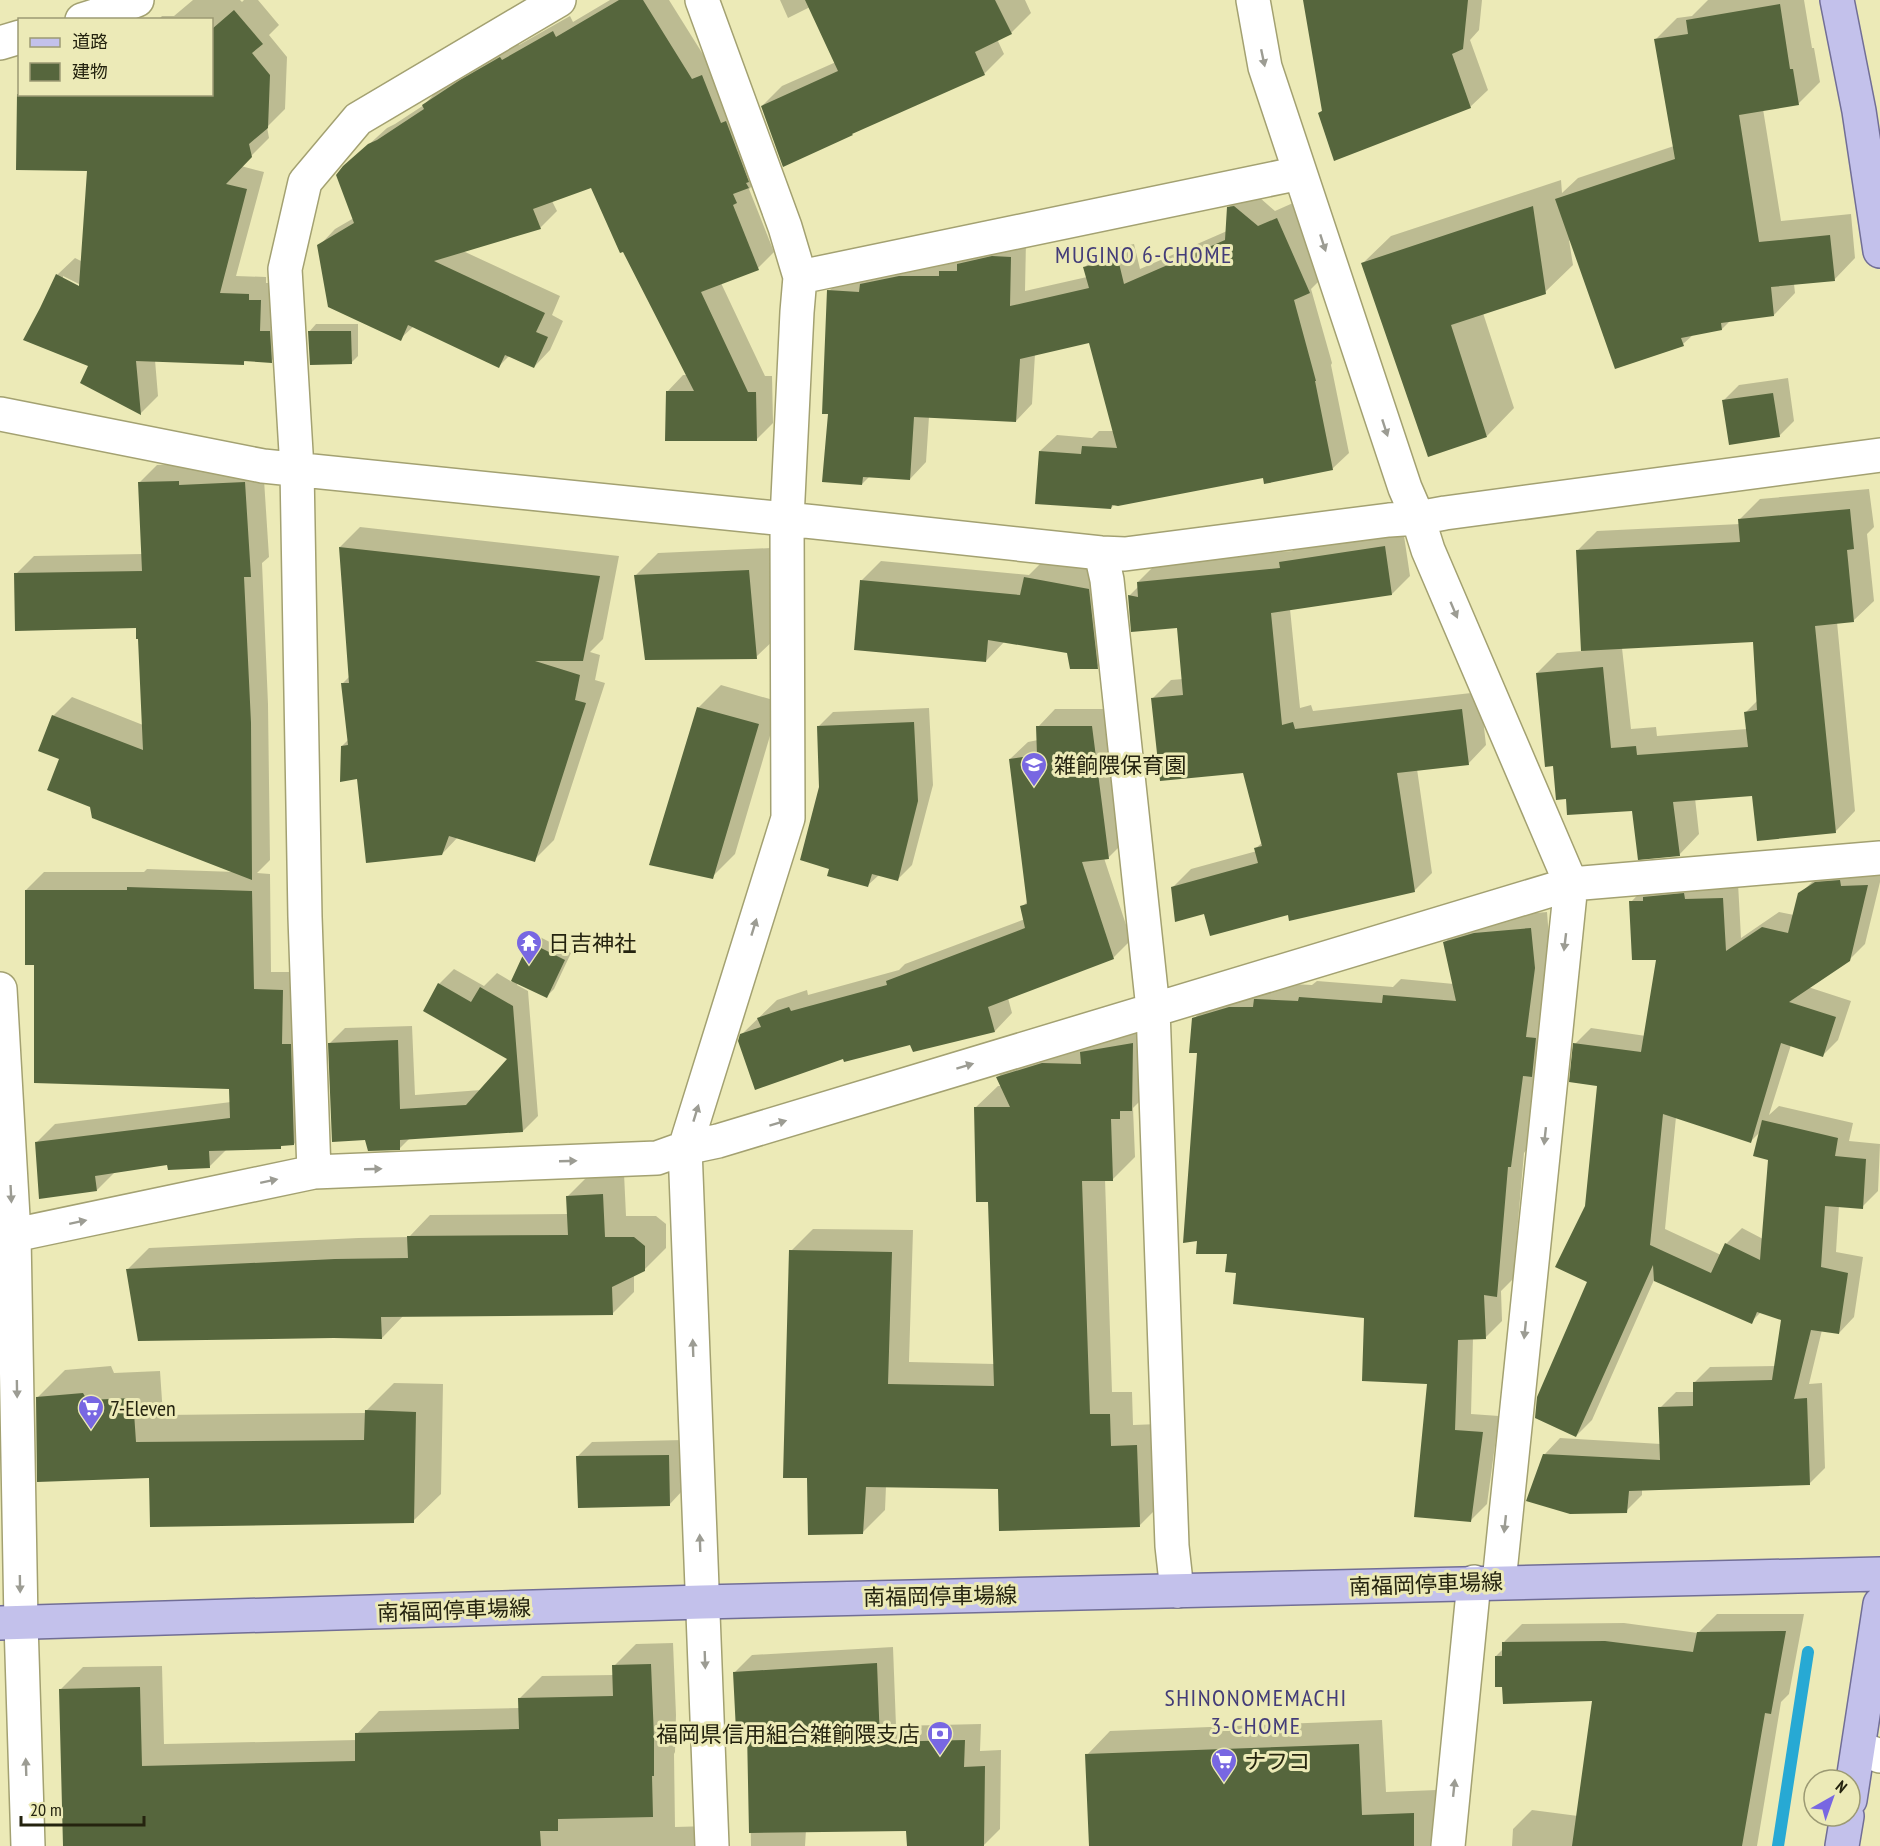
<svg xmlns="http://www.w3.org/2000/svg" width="1880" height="1846" font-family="'PT Sans Narrow','Noto Sans JP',sans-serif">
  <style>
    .shadow { fill: #0003; fill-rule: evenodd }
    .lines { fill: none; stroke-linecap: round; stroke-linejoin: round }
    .stream { stroke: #27a9d4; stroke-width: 12 }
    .building { fill: #56663d }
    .minor-casing { stroke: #a3a171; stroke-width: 36 }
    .major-casing { stroke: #716e96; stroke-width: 36 }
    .minor { stroke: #fff; stroke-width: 33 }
    .major { stroke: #c3c1eb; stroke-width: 33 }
    .oneway { fill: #9c9c93 }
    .labels { text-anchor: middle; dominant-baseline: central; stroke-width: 6; stroke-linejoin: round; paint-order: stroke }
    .poi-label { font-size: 22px; fill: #24230f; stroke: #eceab7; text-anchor: start }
    .street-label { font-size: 22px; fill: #24230f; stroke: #eceab7 }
    .neighbourhood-label { font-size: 24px; letter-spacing: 1.5px; fill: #433c79; stroke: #eceab7 }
  </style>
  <rect width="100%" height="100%" fill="#eceab7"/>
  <path class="shadow" d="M 193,0 L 240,0 L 242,2 L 244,0 L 258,0 L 279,25 L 269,35 L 287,57 L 285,109 L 267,127 L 269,138 L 241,166 L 264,172 L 236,276 L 266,277 L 266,283 L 278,283 L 289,344 L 271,361 L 247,359 L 243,363 L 155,360 L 158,396 L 140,414 L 90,365 L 57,275 L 75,258 L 83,262 L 89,170 L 17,168 L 19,68 L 20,94 L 212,94 L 212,20 L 158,20 L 162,16 L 174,16 ZM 63,276 L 87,288 L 85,291 L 63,279 Z
    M 610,0 L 669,0 L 709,64 L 764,170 L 751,183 L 752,186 L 749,189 L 774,252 L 758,268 L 721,283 L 765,376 L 772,376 L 773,423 L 756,440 L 667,392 L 683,375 L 688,375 L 592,186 L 552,201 L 557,211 L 540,228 L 463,251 L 560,296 L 552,315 L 563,321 L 550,350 L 534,367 L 509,356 L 499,366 L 414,326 L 400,339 L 319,246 L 335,229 L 354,218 L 344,167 L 387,128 L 395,124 L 424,105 L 440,88 L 517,41 L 519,45 L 570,16 L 573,22 Z
    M 780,0 L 1025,0 L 1031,13 L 1011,33 L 997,39 L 1004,54 L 984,74 L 762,106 L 782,86 L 836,62 L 810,7 L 788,18 Z
    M 1305,0 L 1482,0 L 1479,30 L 1470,40 L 1488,90 L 1470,107 L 1319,113 L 1323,110 Z
    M 1708,0 L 1804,0 L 1812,48 L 1814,48 L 1820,82 L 1798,104 L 1763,109 L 1781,221 L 1851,214 L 1855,258 L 1834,280 L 1794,284 L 1795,293 L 1774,315 L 1730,321 L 1722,329 L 1694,334 L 1683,344 L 1569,240 L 1573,265 L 1545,292 L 1483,313 L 1514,408 L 1487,436 L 1363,263 L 1391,236 L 1561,180 L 1562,193 L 1578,178 L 1674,146 L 1655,40 L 1677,18 L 1692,16 Z
    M 1251,190 L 1275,211 L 1293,203 L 1325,275 L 1311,289 L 1332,363 L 1331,365 L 1349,453 L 1332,469 L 1264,477 L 1115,504 L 1111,508 L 1040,451 L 1057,435 L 1092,438 L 1099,431 L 1114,431 L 1091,341 L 1035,354 L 1032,404 L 1016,421 L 929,417 L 926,462 L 910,479 L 870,476 L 862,484 L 829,413 L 829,291 L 845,275 L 1026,241 L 1025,291 L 1087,277 L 1085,267 L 1101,251 L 1134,244 L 1140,269 L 1227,231 L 1228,208 L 1245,192 Z
    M 316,324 L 358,324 L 358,356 L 351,363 L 309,332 Z
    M 1788,378 L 1794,421 L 1779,436 L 1724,400 L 1739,385 Z
    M 197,463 L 263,464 L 269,557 L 262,563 L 268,704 L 270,860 L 257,873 L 270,874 L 271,972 L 301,972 L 312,1126 L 294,1144 L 283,1145 L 280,1147 L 227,1149 L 209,1167 L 169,1163 L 115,1172 L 97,1190 L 37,1142 L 55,1124 L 231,1102 L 230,1088 L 35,963 L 26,890 L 44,872 L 144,872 L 147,869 L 236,872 L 92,806 L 61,758 L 53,716 L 72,697 L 143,725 L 139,637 L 137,627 L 16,574 L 34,556 L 142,554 L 139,483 L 157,465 Z
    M 1869,489 L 1874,527 L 1867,534 L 1874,601 L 1853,621 L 1837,622 L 1855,811 L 1835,832 L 1754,794 L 1695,798 L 1699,834 L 1679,855 L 1634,809 L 1568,798 L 1554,765 L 1537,673 L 1557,653 L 1583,651 L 1577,551 L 1597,531 L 1740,524 L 1739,520 L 1760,499 ZM 1754,641 L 1758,700 L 1746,712 L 1747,729 L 1657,736 L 1656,727 L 1631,729 L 1622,648 Z
    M 360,527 L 619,556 L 603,639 L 590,652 L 600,655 L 595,680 L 605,683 L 554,840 L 534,860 L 458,837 L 442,854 L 358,777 L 342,746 L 349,739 L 342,684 L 350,676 L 340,547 Z
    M 1403,529 L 1410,576 L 1392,594 L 1290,609 L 1300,708 L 1311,705 L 1313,711 L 1480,692 L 1486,745 L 1468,764 L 1417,769 L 1432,873 L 1414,891 L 1289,913 L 1205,913 L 1173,887 L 1191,869 L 1257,851 L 1256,848 L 1263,842 L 1244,771 L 1153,698 L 1171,680 L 1183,679 L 1178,626 L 1129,596 L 1139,586 L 1138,582 L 1156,564 L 1292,551 L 1299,544 Z
    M 771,548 L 779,635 L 756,657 L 636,575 L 658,553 Z
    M 1046,558 L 1108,569 L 1117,647 L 1097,667 L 1069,651 L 1005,641 L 986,661 L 861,581 L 881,561 L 1029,575 Z
    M 721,685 L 780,702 L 735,854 L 712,877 L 698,708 Z
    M 929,708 L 933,785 L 912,865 L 897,880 L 879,875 L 868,885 L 821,787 L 818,727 L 833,712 Z
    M 1055,709 L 1109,709 L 1126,840 L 1108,858 L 1104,858 L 1131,940 L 1113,958 L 1008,998 L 1012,1013 L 995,1031 L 914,1050 L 911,1043 L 844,1057 L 741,1035 L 777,1000 L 807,990 L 808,995 L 899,970 L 905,964 L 1025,919 L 1022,907 L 1028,901 L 1010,759 L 1028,742 L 1038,740 L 1038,727 Z
    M 1880,870 L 1880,882 L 1865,944 L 1849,960 L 1808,987 L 1851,1001 L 1838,1040 L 1823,1055 L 1791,1045 L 1769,1115 L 1779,1106 L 1853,1123 L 1849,1141 L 1880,1144 L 1878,1191 L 1862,1207 L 1839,1205 L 1836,1252 L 1863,1257 L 1854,1317 L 1839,1333 L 1822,1330 L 1809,1384 L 1822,1383 L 1825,1468 L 1809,1484 L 1642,1489 L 1642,1495 L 1626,1511 L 1545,1454 L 1560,1438 L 1661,1444 L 1660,1408 L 1676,1392 L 1694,1392 L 1694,1383 L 1710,1367 L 1776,1366 L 1782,1319 L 1761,1312 L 1751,1322 L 1654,1280 L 1592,1420 L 1576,1436 L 1589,1282 L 1586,1206 L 1599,1084 L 1575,1044 L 1591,1028 L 1646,1036 L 1658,958 L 1631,902 L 1646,886 L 1738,883 L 1741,938 L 1779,912 L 1794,915 L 1800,894 L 1816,878 ZM 1676,1117 L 1751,1141 L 1761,1131 L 1769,1158 L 1763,1239 L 1742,1228 L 1726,1244 L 1721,1255 L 1665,1229 Z
    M 1547,912 L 1550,950 L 1527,1149 L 1524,1153 L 1513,1279 L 1501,1291 L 1502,1321 L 1486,1337 L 1473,1338 L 1471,1414 L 1499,1416 L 1487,1504 L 1471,1520 L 1428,1383 L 1365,1316 L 1238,1272 L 1229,1252 L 1194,1019 L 1210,1002 L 1273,983 L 1312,985 L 1317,981 L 1393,987 L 1401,979 L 1454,984 L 1445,942 L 1462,926 L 1492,917 Z
    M 538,936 L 571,953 L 554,989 L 547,996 L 518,983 L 517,985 L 528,991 L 538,1116 L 523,1131 L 410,1138 L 400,1148 L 330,1043 L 345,1028 L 412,1026 L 415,1095 L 481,1090 L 510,1058 L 439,984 L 454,969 L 484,986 L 497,973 L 512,982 L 531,943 Z
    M 1155,1021 L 1154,1087 L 1133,1108 L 1135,1157 L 1113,1179 L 1105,1179 L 1112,1392 L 1132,1392 L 1133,1425 L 1159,1424 L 1161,1504 L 1139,1526 L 999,1488 L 886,1486 L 885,1510 L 863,1532 L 809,1476 L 791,1251 L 813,1229 L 913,1230 L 909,1362 L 995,1364 L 990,1200 L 975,1108 L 998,1086 L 1002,1086 L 998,1077 L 1020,1055 Z
    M 624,1173 L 626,1216 L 656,1216 L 666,1224 L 666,1248 L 644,1270 L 634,1275 L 634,1292 L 612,1314 L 404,1315 L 382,1338 L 127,1270 L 149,1248 L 358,1238 L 409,1237 L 430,1215 L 569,1214 L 568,1196 L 589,1175 Z
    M 111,1366 L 114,1373 L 160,1371 L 163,1415 L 366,1413 L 366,1411 L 394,1383 L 443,1384 L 441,1494 L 413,1521 L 151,1477 L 37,1398 L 65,1370 Z
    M 684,1440 L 684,1489 L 669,1505 L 577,1457 L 592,1442 Z
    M 1717,1614 L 1804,1614 L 1789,1694 L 1781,1702 L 1757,1846 L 1512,1846 L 1513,1829 L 1532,1810 L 1578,1816 L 1593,1700 L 1503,1686 L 1496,1656 L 1503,1649 L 1503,1643 L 1522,1624 L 1624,1623 L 1698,1633 Z
    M 673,1643 L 676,1715 L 675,1752 L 674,1754 L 675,1827 L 709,1826 L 709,1846 L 65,1846 L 61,1689 L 83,1667 L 162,1666 L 164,1744 L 357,1740 L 357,1734 L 379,1711 L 520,1708 L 520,1698 L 542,1676 L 614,1675 L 614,1666 L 636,1644 Z
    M 893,1647 L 896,1726 L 981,1724 L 980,1751 L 1001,1750 L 1000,1829 L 983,1846 L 908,1829 L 806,1830 L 805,1846 L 751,1846 L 749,1729 L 735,1672 L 752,1655 Z
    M 1382,1720 L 1386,1792 L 1437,1790 L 1437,1846 L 1091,1846 L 1087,1755 L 1110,1731 Z"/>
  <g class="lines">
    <path class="stream" d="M 1778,1846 L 1808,1652"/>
  </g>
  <path class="building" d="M 619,0 L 643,0 L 692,79 L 702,75 L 721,123 L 726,121 L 749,182 L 746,183 L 749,188 L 733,194 L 737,203 L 733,205 L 759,270 L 701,292 L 748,392 L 756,392 L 757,441 L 665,441 L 666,391 L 694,391 L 623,252 L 620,253 L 591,188 L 533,209 L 541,229 L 434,261 L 545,313 L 536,332 L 548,337 L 534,368 L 505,355 L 499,368 L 408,325 L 401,341 L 328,307 L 317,245 L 354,223 L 336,175 L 343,166 L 368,144 L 377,140 L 424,109 L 422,105 L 460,80 L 500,57 L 502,60 L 553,31 L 556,37 Z
    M 805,0 L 995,0 L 1012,34 L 975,52 L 985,75 L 852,134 L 853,135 L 783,167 L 761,106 L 838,71 Z
    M 1303,0 L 1468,0 L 1463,49 L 1452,54 L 1471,108 L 1334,161 L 1318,113 L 1322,111 Z
    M 1780,4 L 1790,69 L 1793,69 L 1799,105 L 1739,115 L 1759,242 L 1830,235 L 1835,281 L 1771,287 L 1774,316 L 1721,323 L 1722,330 L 1681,338 L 1684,346 L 1615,369 L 1555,199 L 1675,159 L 1654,39 L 1688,34 L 1686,20 Z
    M 234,10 L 263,44 L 252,53 L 270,75 L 268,128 L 249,144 L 252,157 L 226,184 L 247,189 L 220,293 L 249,294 L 249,300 L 261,300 L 260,331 L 270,331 L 272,363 L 244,361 L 244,365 L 136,361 L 141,415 L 80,383 L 88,366 L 23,340 L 40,308 L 56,274 L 79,286 L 87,171 L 16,170 L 17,94 L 212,94 L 212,29 Z
    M 1234,206 L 1258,226 L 1277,218 L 1310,293 L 1294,300 L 1316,381 L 1315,381 L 1333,470 L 1264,484 L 1263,478 L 1118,506 L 1112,505 L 1111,509 L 1035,504 L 1039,451 L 1081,454 L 1082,446 L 1117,448 L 1089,343 L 1020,359 L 1016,422 L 914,417 L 910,480 L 863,477 L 862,485 L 822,482 L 828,414 L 822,414 L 827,290 L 859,292 L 860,284 L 899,276 L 939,276 L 939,271 L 957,271 L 957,264 L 992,256 L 1011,257 L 1010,306 L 1089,288 L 1083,267 L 1118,259 L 1124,284 L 1225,240 L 1227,207 Z
    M 1533,206 L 1546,294 L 1451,325 L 1487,437 L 1428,457 L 1361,263 Z
    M 308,331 L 351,331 L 352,364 L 310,365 Z
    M 1773,393 L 1780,437 L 1729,445 L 1722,400 Z
    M 179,481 L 179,485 L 245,482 L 251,577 L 244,577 L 251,723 L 252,880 L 92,818 L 90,807 L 47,790 L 59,759 L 38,751 L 52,715 L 143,750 L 138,639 L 136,639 L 136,628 L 15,631 L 14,573 L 142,571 L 138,482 Z
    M 1850,509 L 1854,549 L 1847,550 L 1854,622 L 1815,626 L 1836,833 L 1757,841 L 1752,796 L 1673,802 L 1680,856 L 1638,860 L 1632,811 L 1567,815 L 1566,799 L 1556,800 L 1553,766 L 1545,767 L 1536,673 L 1603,667 L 1611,748 L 1636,746 L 1637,755 L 1748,747 L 1744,712 L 1757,710 L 1753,642 L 1581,651 L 1576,550 L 1740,542 L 1738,519 Z
    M 1385,546 L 1392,595 L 1271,613 L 1282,725 L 1293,722 L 1295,729 L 1462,709 L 1469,765 L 1397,773 L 1415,892 L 1289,921 L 1288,915 L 1210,936 L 1204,914 L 1175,922 L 1171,887 L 1258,863 L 1254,848 L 1262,846 L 1243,773 L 1160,781 L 1151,698 L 1183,695 L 1177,628 L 1131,632 L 1128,595 L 1138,597 L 1137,582 L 1280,568 L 1279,562 Z
    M 339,547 L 600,576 L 583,661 L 535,661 L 580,675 L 575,700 L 586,703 L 535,862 L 449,836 L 442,855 L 366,863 L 357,779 L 340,782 L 341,746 L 348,745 L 341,683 L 349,683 Z
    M 749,570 L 757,659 L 645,660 L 634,575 Z
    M 1024,577 L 1089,589 L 1098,669 L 1070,669 L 1067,653 L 988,640 L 986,662 L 854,650 L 860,580 L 1020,595 Z
    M 697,707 L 759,724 L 713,879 L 649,865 Z
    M 914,722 L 918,801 L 898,881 L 872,874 L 868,887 L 827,876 L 829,869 L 800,860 L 819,787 L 817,726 Z
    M 1036,726 L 1092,726 L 1109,859 L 1082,862 L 1114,959 L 988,1007 L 995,1032 L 913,1052 L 910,1045 L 844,1062 L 843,1059 L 755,1090 L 738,1041 L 740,1034 L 761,1027 L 757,1018 L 789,1007 L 791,1011 L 887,985 L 886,981 L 1025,928 L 1020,906 L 1027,904 L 1009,759 L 1037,755 Z
    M 1840,880 L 1841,886 L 1868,885 L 1850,961 L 1789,1002 L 1836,1017 L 1823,1057 L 1781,1043 L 1751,1143 L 1663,1114 L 1650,1245 L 1711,1273 L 1725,1243 L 1760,1260 L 1768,1160 L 1753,1156 L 1762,1120 L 1838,1138 L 1835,1156 L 1866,1159 L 1863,1209 L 1825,1206 L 1821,1267 L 1848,1273 L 1839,1334 L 1811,1330 L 1794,1399 L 1807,1398 L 1810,1485 L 1629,1491 L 1627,1513 L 1570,1514 L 1526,1501 L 1543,1454 L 1660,1460 L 1658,1407 L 1693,1406 L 1693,1382 L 1772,1380 L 1781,1320 L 1757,1312 L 1752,1324 L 1654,1281 L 1653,1265 L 1576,1437 L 1535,1418 L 1537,1397 L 1587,1282 L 1555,1267 L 1585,1206 L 1597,1086 L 1569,1082 L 1573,1043 L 1641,1052 L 1656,960 L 1632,960 L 1629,901 L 1643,901 L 1643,897 L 1684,893 L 1685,899 L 1723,898 L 1726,951 L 1762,927 L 1788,933 L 1798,893 L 1815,882 Z
    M 127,887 L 252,891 L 254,989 L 283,990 L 282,1044 L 291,1044 L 294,1145 L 281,1146 L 281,1149 L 209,1151 L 210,1168 L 168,1170 L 167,1165 L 95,1176 L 97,1191 L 39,1199 L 35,1142 L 230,1118 L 229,1089 L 34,1083 L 34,965 L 25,965 L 25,890 L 127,890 Z
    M 1531,928 L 1535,968 L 1526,1037 L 1536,1038 L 1532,1077 L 1523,1076 L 1511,1167 L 1508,1167 L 1497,1297 L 1484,1295 L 1486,1339 L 1458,1340 L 1455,1430 L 1483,1432 L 1471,1522 L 1414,1517 L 1427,1384 L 1362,1381 L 1364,1318 L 1233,1304 L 1236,1273 L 1225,1272 L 1227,1254 L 1196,1254 L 1197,1241 L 1183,1243 L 1197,1053 L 1189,1053 L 1192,1018 L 1229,1007 L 1253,1007 L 1254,999 L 1256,999 L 1298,1001 L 1299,997 L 1382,1003 L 1383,995 L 1456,1001 L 1443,942 L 1474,933 Z
    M 529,942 L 565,960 L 547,998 L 511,981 Z
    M 438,983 L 471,1002 L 480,987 L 513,1006 L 523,1132 L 400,1140 L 400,1150 L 368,1151 L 365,1140 L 332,1142 L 328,1043 L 398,1040 L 400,1109 L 466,1105 L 507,1059 L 423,1011 Z
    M 1133,1043 L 1132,1111 L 1120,1111 L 1120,1119 L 1111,1119 L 1113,1181 L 1082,1181 L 1090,1414 L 1110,1414 L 1111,1446 L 1137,1445 L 1140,1527 L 999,1531 L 998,1489 L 866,1487 L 863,1534 L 808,1535 L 807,1478 L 783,1478 L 789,1250 L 892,1252 L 888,1384 L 994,1386 L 988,1202 L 976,1202 L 974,1107 L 1010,1107 L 996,1077 L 1042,1063 L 1081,1064 L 1080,1052 Z
    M 603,1194 L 605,1237 L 634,1237 L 645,1246 L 645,1271 L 612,1287 L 613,1315 L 381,1317 L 382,1339 L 334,1338 L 138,1341 L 126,1269 L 335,1259 L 408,1258 L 407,1236 L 568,1235 L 566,1196 Z
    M 83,1393 L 87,1400 L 133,1398 L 136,1442 L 364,1440 L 365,1410 L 416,1412 L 414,1523 L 150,1527 L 149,1478 L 37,1482 L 36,1397 Z
    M 669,1455 L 670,1506 L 578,1508 L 576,1456 Z
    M 1786,1631 L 1771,1714 L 1765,1713 L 1742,1846 L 1572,1846 L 1592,1701 L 1503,1704 L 1502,1687 L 1495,1687 L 1495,1656 L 1502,1656 L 1502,1642 L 1605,1641 L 1693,1652 L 1697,1632 Z
    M 877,1663 L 880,1742 L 965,1740 L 964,1767 L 985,1766 L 984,1846 L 907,1846 L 906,1831 L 749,1833 L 747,1731 L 736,1731 L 733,1672 Z
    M 651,1664 L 654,1738 L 654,1776 L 652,1776 L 653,1817 L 558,1819 L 558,1831 L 540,1831 L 541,1846 L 63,1846 L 59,1689 L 140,1687 L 142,1766 L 355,1761 L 355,1733 L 519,1729 L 518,1698 L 613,1696 L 612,1665 Z
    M 1359,1744 L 1362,1815 L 1414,1813 L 1414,1846 L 1089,1846 L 1085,1754 Z"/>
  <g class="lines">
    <defs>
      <path id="minor" d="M 702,0 L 785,227 L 800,277 L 797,312 L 787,519 L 788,818 L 685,1148 L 712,1846
        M 1253,0 L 1265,67 L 1405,488 L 1418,518 L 1428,550 L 1571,884 L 1499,1582
        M 82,20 L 104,13 L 137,0
        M 0,43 L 20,37
        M 800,277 L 1300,173
        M 0,414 L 263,466 L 815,522 L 1101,553 L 1125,554 L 1389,520 L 1418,518 L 1445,513 L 1880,455
        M 1101,553 L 1107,580 L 1153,1009 L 1172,1546 L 1177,1591
        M 0,989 L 14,1235 L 21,1623 L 28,1846
        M 314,1172 L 305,917 L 297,469 L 285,269 L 305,182 L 358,119 L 559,0
        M 0,1238 L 314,1172 L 657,1158 L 685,1148 L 718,1141 L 1571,884 L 1880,858
        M 1859,1748 L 1880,1756
        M 1448,1846 L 1474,1582"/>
      <path id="major" d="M 1837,0 L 1859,111 L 1880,251
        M 0,1623 L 702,1602 L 1880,1574
        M 1850,1800 L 1880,1604
        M 1842,1846 L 1847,1816"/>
    </defs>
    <use href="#minor" class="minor-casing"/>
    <use href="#major" class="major-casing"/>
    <use href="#minor" class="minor"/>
    <use href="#major" class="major"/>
  </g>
  <defs><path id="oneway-solid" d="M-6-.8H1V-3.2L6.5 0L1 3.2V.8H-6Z" transform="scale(1.5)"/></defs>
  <g class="oneway">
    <use href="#oneway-solid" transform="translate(1263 58) rotate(78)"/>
    <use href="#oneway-solid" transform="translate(1323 243) rotate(72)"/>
    <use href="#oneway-solid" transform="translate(1385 428) rotate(72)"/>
    <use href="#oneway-solid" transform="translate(1454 610) rotate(67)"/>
    <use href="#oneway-solid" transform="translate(754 927) rotate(-73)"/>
    <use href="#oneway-solid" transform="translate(1565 942) rotate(97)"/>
    <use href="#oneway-solid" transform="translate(965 1066) rotate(-17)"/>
    <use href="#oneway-solid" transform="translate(696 1113) rotate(-73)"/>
    <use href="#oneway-solid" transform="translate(778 1123) rotate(-17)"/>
    <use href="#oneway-solid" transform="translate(1545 1136) rotate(96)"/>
    <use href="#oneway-solid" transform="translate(568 1161) rotate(-2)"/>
    <use href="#oneway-solid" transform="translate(373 1169) rotate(-2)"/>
    <use href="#oneway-solid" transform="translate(269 1181) rotate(-12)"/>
    <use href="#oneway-solid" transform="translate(11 1194) rotate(87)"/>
    <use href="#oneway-solid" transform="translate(78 1222) rotate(-12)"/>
    <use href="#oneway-solid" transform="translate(1525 1330) rotate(96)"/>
    <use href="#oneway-solid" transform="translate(693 1348) rotate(-92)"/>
    <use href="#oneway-solid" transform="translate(17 1389) rotate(89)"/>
    <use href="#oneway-solid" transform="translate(1505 1524) rotate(96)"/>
    <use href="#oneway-solid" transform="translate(700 1543) rotate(-92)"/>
    <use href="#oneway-solid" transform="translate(20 1584) rotate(89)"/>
    <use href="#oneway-solid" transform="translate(705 1660) rotate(88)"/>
    <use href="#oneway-solid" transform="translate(26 1767) rotate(-92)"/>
    <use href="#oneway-solid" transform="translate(1454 1788) rotate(-84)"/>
  </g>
  <defs>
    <symbol id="school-pin" viewBox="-11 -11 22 30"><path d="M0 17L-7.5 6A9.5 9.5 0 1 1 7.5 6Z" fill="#7867e2" stroke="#eceab7"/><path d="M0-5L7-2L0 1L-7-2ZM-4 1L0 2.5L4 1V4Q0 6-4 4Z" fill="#fff"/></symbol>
    <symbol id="temple-pin" viewBox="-11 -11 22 30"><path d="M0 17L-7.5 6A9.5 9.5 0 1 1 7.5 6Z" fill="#7867e2" stroke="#eceab7"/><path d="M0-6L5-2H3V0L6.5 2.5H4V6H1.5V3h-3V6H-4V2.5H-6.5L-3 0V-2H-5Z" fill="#fff"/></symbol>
    <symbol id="supermarket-pin" viewBox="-11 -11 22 30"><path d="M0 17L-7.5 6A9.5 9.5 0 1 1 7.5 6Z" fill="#7867e2" stroke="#eceab7"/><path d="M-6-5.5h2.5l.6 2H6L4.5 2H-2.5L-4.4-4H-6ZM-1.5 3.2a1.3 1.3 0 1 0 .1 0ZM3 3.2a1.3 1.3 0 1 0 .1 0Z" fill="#fff"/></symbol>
    <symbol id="bank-pin" viewBox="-11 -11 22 30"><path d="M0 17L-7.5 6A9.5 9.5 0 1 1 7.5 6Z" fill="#7867e2" stroke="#eceab7"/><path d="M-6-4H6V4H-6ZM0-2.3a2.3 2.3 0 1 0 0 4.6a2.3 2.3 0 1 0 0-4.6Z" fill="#fff"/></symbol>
  </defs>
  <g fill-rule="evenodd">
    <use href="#school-pin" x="1019" y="750" width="30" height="40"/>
    <use href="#temple-pin" x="514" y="928" width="30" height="40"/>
    <use href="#supermarket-pin" x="76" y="1393" width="30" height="40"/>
    <use href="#bank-pin" x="925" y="1719" width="30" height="40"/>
    <use href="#supermarket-pin" x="1209" y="1746" width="30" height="40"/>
  </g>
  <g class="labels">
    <g class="poi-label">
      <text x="1054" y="765">雑餉隈保育園</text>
      <text x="548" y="943">日吉神社</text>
      <text x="110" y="1408">7-Eleven</text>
      <text x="920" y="1734" text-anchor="end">福岡県信用組合雑餉隈支店</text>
      <text x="1244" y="1761">ナフコ</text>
    </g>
    <g class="street-label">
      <text transform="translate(1426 1584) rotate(-2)">南福岡停車場線</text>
      <text transform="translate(940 1596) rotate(-1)">南福岡停車場線</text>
      <text transform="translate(454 1610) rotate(-2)">南福岡停車場線</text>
    </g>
    <g class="neighbourhood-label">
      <text x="1144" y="254">MUGINO 6-CHOME</text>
      <text x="1256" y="1697">SHINONOMEMACHI<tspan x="1256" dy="28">3-CHOME</tspan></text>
    </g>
  </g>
  <rect x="18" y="18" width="195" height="78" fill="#eceab7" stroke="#9c9a74" stroke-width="1.5"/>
  <rect x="30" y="38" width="30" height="9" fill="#c3c1eb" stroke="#9c9a74" stroke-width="1.5"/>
  <text x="72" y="48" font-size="18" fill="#24230f">道路</text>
  <rect x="30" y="63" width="30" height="18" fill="#56663d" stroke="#9c9a74" stroke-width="1.5"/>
  <text x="72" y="78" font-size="18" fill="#24230f">建物</text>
  <g transform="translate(1832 1798) rotate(40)"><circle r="28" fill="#eceab7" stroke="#9c9a74" stroke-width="1.5"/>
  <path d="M0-4.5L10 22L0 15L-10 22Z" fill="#7867e2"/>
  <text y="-9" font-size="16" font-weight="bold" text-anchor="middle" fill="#24230f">N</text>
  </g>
  <path d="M21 1816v9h123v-9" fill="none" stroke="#24230f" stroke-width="3"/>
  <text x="30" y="1816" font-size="18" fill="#24230f" stroke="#eceab7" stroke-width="4.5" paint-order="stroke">20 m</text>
</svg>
